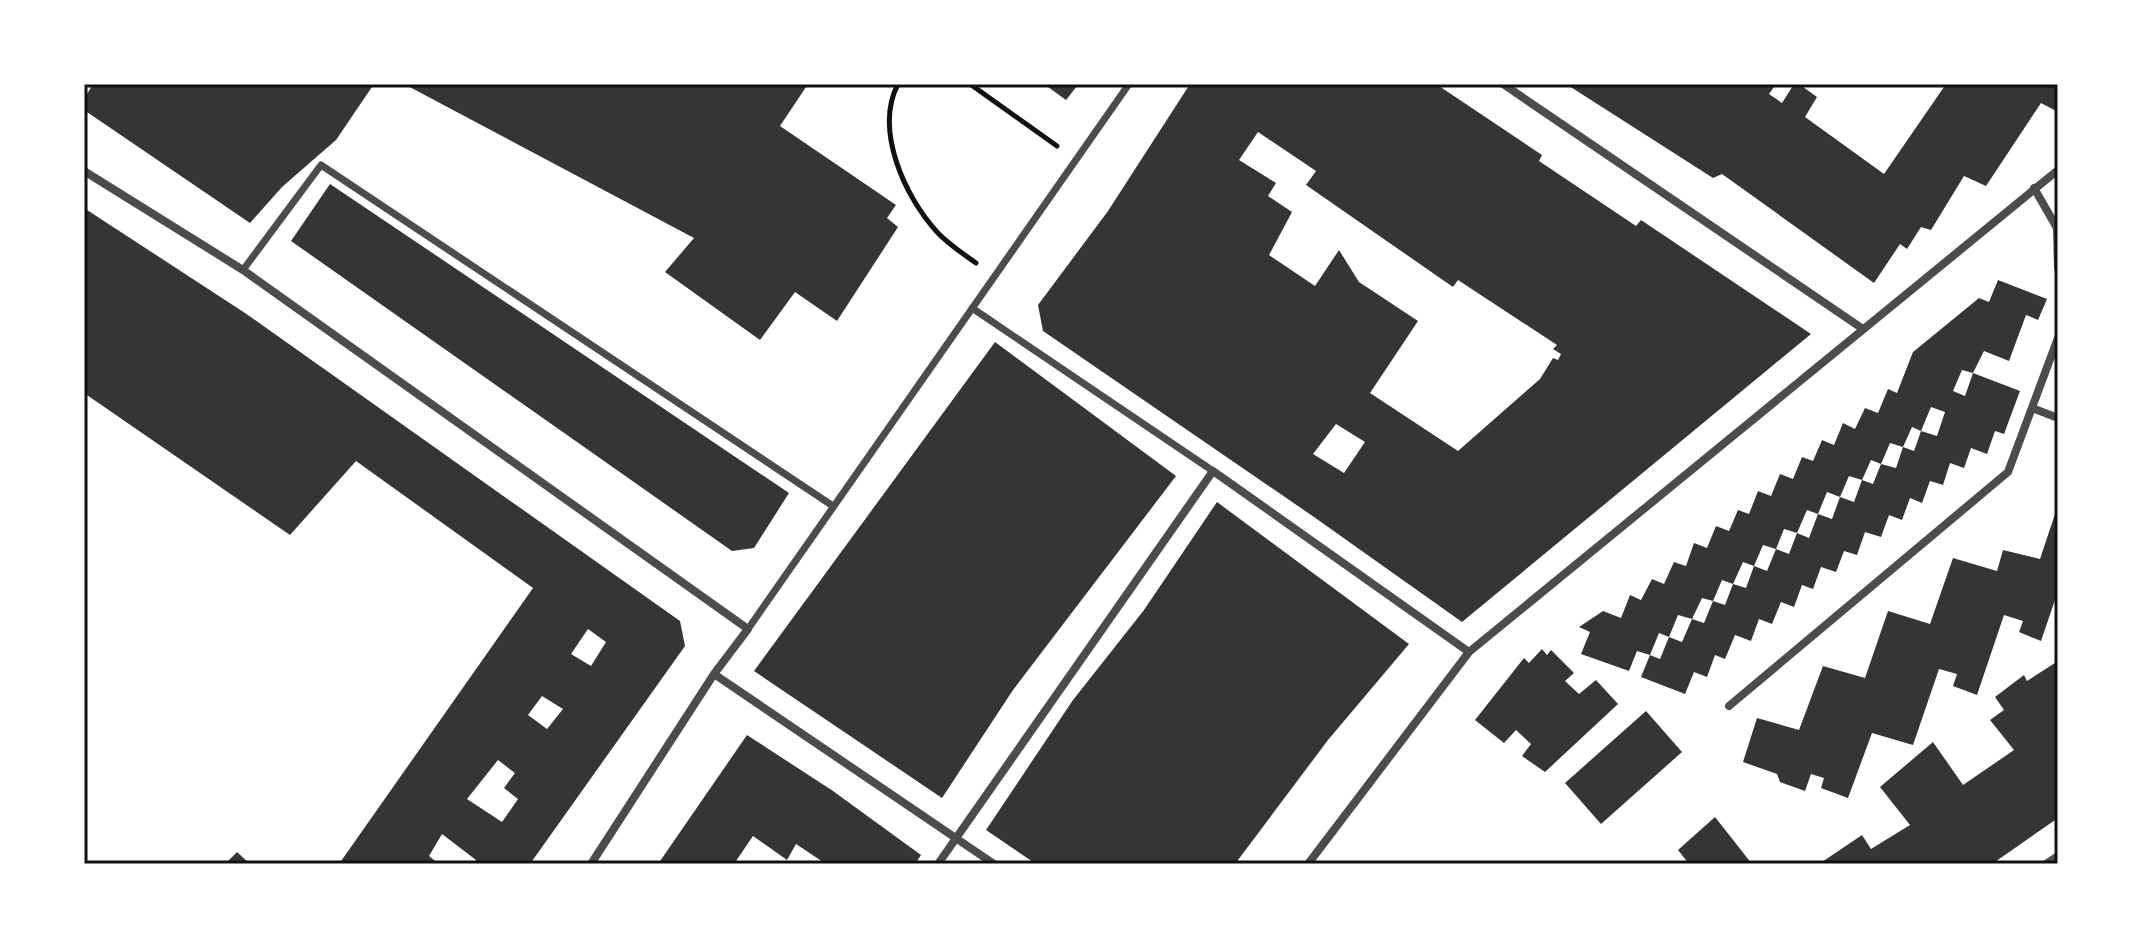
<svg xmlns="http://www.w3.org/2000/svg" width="2142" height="948" font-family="Rubik,sans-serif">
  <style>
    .building { fill: #353535; fill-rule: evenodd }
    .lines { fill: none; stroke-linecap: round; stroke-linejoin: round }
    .path { stroke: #111; stroke-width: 5 }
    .pedestrian { stroke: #4c4c4c; stroke-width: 7 }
    .minor { stroke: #4c4c4c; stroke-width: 8 }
    .neatline { fill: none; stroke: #111; stroke-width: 3 }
  </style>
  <rect width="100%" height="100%" fill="#fff"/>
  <path class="building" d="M 93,84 L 374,84 L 336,140 L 282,187 L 250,223 L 84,110 L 84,99 Z
    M 404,84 L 808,84 L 780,126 L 896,205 L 887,218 L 898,227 L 837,321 L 795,292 L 760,340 L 665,272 L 694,238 Z
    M 1044,84 L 1075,84 L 1077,86 L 1066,100 Z
    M 1190,84 L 1436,84 L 1542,155 L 1539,161 L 1636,226 L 1641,220 L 1811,334 L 1462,622 L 1314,517 L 1043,331 L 1038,305 L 1108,211 ZM 1258,132 L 1316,171 L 1306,185 L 1453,287 L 1458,280 L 1557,345 L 1553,349 L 1561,354 L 1558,360 L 1553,358 L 1540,379 L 1458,451 L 1370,393 L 1418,321 L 1359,282 L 1339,250 L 1315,286 L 1269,255 L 1292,212 L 1268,196 L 1276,183 L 1239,160 ZM 1336,424 L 1365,442 L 1344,473 L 1313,454 Z
    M 1566,84 L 1776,84 L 1769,94 L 1782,103 L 1794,84 L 1799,84 L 1817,97 L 1805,117 L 1884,174 L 1946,84 L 2058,84 L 2058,112 L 2041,103 L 1986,186 L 1964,176 L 1931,230 L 1921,227 L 1907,249 L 1900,244 L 1874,283 L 1722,174 L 1713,178 Z
    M 330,184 L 789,493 L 754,548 L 732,551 L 291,241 Z
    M 84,208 L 245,313 L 680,621 L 685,646 L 530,864 L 473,864 L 476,860 L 442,834 L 429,856 L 439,864 L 339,864 L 533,588 L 356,461 L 290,535 L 84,393 ZM 588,629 L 606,642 L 591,666 L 571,654 ZM 542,696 L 563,709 L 547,729 L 528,715 ZM 498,760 L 515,773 L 504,788 L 518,799 L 502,822 L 467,799 Z
    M 1998,280 L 2047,299 L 2038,320 L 2026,315 L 2009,361 L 1984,351 L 1973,373 L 1962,370 L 1953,391 L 1965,396 L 1973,373 L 2020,391 L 2004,434 L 1995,431 L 1987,454 L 1971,448 L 1964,468 L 1950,463 L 1943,485 L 1930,481 L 1922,503 L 1910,498 L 1902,520 L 1889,515 L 1881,537 L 1865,532 L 1857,555 L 1844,551 L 1836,572 L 1821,567 L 1813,589 L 1802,585 L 1794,607 L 1781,602 L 1772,624 L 1759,619 L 1751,641 L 1735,635 L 1725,659 L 1715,655 L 1707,677 L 1694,672 L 1685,694 L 1641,677 L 1650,655 L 1660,659 L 1669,637 L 1659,633 L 1650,655 L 1637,651 L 1629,671 L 1581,654 L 1590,632 L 1579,627 L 1603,611 L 1621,618 L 1630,595 L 1641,600 L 1652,579 L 1664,584 L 1674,562 L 1686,566 L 1694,543 L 1707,548 L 1716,526 L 1729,531 L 1738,510 L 1749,514 L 1758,491 L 1771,496 L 1780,474 L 1793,479 L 1802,457 L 1813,461 L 1822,440 L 1834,445 L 1843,423 L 1855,429 L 1865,408 L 1878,413 L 1888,389 L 1897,393 L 1913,352 L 1979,298 L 1989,302 ZM 1931,407 L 1945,412 L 1937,436 L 1921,431 L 1914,451 L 1903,447 L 1896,468 L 1881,464 L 1890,443 L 1903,447 L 1912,427 L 1921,431 ZM 1871,460 L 1881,464 L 1873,484 L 1862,480 L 1854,502 L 1840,497 L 1832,519 L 1818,514 L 1827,492 L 1840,497 L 1849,476 L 1862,480 ZM 1807,510 L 1818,514 L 1809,538 L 1797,533 L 1789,554 L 1776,549 L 1784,529 L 1797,533 ZM 1763,545 L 1776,549 L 1767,571 L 1754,566 L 1746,588 L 1733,584 L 1743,562 L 1754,566 ZM 1722,580 L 1733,584 L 1725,605 L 1713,601 ZM 1702,598 L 1713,601 L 1704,623 L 1692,619 L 1682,642 L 1669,637 L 1678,615 L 1692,619 Z
    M 995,342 L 1176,476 L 1013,690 L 942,798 L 754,671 Z
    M 1217,502 L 1409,644 L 1328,740 L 1235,864 L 1036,864 L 986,830 L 1073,700 L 1144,610 Z
    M 2055,514 L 2058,515 L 2058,591 L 2041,641 L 2019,632 L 2023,621 L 2004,615 L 1977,695 L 1953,686 L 1957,674 L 1939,669 L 1913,745 L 1872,733 L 1848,798 L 1821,788 L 1824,778 L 1811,774 L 1805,791 L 1780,782 L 1777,774 L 1743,762 L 1757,718 L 1799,730 L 1823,666 L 1865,678 L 1888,611 L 1930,624 L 1953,558 L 1997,571 L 2003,550 L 2040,559 Z
    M 1542,649 L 1547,655 L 1551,650 L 1574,673 L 1565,681 L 1579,694 L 1596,680 L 1618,704 L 1545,772 L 1522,756 L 1531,744 L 1516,730 L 1504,743 L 1475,720 L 1524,658 L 1529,663 Z
    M 2058,661 L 2058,818 L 1992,864 L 1819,864 L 1862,835 L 1871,849 L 1910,825 L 1880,787 L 1933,742 L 1963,785 L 2014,750 L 1990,720 L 2004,710 L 1995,697 L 2024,675 L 2027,681 Z
    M 1646,711 L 1682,752 L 1601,824 L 1565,783 Z
    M 747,735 L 833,791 L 921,855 L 915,864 L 826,864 L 796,844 L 787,860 L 753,836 L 736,861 L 740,864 L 658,864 Z
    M 1715,817 L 1752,864 L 1689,864 L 1678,850 Z
    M 237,852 L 250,864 L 225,864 Z"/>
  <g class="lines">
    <path class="path" d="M 898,84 C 874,130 905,197 937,232 C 948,244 962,253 976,263
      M 970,84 L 1057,146"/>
    <path class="pedestrian" d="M 243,270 L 321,165 L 833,506
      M 972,308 L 1213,471
      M 748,629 L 1129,84"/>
    <path class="minor" d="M 1503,84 L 1863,329
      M 84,171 L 243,270 L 748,629 L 714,674 L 591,864
      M 2034,188 L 2057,228 L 2058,268
      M 2032,408 L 2058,418
      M 714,674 L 994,864
      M 1729,706 L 2008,472 L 2058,338
      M 938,864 L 1213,471 L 1469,652
      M 1308,864 L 1469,652 L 2058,170
      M 2046,864 L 2058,856"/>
  </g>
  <rect width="2142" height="948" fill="none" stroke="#ffffff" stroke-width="172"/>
  <rect x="86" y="86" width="1970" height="776" class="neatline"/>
</svg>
